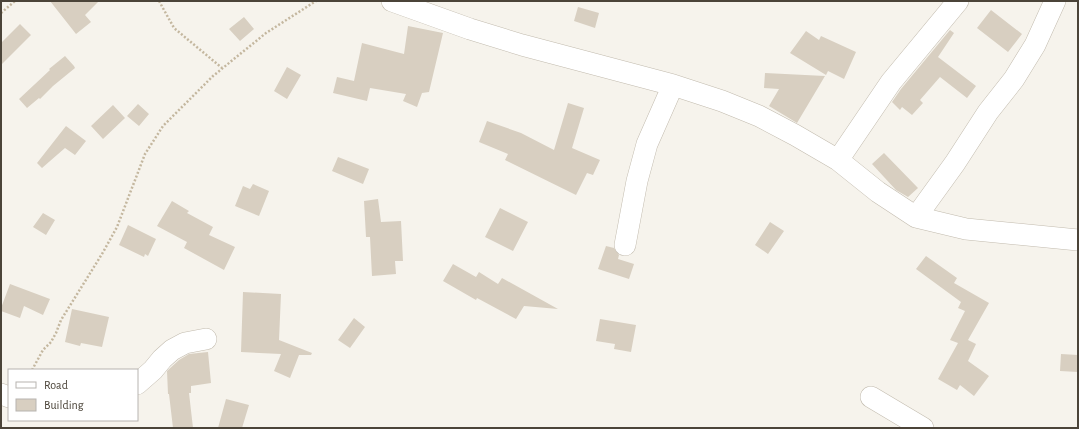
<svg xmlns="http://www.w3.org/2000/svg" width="1079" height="429" font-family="'Alegreya Sans',sans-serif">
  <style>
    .building { fill: #d8cfc1 }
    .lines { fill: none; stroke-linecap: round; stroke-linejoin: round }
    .street-casing { stroke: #c2bbae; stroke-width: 22 }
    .path { stroke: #c4b79f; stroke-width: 2.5; stroke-dasharray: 2 2; stroke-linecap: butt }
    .street { stroke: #fff; stroke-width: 21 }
  </style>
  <rect width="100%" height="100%" fill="#f6f3ec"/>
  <path class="building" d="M 50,1 L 99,1 L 85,15 L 91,22 L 76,34 Z
    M 578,7 L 599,13 L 595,28 L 574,21 Z
    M 991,10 L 1022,34 L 1008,52 L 977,28 Z
    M 244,17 L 254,29 L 240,41 L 229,29 Z
    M 20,24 L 31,35 L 1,65 L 1,43 Z
    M 408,26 L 443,33 L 429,92 L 422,93 L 417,107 L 403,101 L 406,94 L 370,88 L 367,101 L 333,93 L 337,77 L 354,81 L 362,43 L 404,54 Z
    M 950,30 L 954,33 L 938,57 L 976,86 L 967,98 L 940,77 L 920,100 L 923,103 L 912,115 L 902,107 L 900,110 L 892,102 L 901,89 Z
    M 806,31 L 819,40 L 821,36 L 856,52 L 844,79 L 828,71 L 826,75 L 790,53 Z
    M 65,56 L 74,66 L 75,68 L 53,86 L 40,99 L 39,98 L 27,108 L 19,99 L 50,70 L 49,69 Z
    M 287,67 L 301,75 L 287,99 L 274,91 Z
    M 765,73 L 825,76 L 797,123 L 769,106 L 779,89 L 764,88 Z
    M 568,103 L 584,108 L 572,148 L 600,160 L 593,175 L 587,173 L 576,195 L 505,160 L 508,154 L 479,142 L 487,121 L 521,133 L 554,150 Z
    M 138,104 L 149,114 L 139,126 L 127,116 Z
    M 113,105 L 125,118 L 103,139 L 91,126 Z
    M 66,126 L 86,141 L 75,155 L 65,148 L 42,168 L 37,163 Z
    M 884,153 L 918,188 L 908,197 L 896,190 L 872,164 Z
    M 338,157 L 369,169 L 363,184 L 332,171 Z
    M 253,184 L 269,191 L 259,216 L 235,206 L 243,186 L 250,189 Z
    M 378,199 L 381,222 L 401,221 L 403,261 L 395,261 L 396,274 L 372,276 L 370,237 L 366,237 L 364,201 Z
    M 172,201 L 189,211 L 187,213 L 213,227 L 209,235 L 235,247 L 224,270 L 184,248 L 187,242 L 157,226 Z
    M 500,208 L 528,222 L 513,251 L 485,237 Z
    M 43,213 L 55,220 L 46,235 L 33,227 Z
    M 770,222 L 784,231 L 768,254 L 755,245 Z
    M 128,225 L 156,239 L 148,256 L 145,254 L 144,257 L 119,245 Z
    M 606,246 L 614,248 L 619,255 L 618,259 L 634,264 L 629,279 L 598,269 Z
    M 926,256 L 957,278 L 954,283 L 989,303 L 968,340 L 976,344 L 968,361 L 989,376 L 974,396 L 960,385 L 957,390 L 938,379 L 958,343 L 950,340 L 965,311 L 958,308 L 961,302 L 916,269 Z
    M 453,264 L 476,277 L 479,272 L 498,284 L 502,278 L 558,309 L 524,306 L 516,319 L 477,298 L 476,300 L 443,281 Z
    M 10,284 L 50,299 L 43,315 L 24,306 L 20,318 L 1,311 L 1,308 Z
    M 243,292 L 281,294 L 279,340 L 312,353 L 311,355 L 299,355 L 290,378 L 274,371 L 281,354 L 241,352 Z
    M 72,309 L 109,317 L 102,347 L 81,343 L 80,346 L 65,342 Z
    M 354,318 L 365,327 L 350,348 L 338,340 Z
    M 600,319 L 636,325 L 631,352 L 614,349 L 615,344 L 596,341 Z
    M 208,352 L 211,383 L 191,386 L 191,393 L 189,393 L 193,428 L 173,428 L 169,394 L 168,394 L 167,371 L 179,360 L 189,354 Z
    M 1061,354 L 1078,355 L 1078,372 L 1060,371 Z
    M 226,399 L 249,405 L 242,428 L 218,428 Z"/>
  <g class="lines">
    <defs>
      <path id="street" d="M 392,1 L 470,29 L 522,45 L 673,85 L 722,101 L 759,116 L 795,135 L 838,160 L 878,192 L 916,217 L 966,229 L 1078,240
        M 838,160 L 891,82 L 958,1
        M 916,217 L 955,163 L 988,112 L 1014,79 L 1035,45 L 1055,1
        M 625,245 L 637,181 L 647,144 L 673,85
        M 137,384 L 153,370 L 162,359 L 172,350 L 185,343 L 206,339
        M 1,394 L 9,397
        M 871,397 L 923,428"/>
    </defs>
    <use href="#street" class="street-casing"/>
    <path class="path" d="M 159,1 L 174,28 L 222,68
      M 1,13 L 15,1
      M 32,370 L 43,350 L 51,342 L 56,333 L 61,320 L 102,254 L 117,227 L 145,154 L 163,126 L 213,76 L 266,33 L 316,1"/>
    <use href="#street" class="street"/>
  </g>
  <rect width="1079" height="429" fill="none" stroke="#4b4439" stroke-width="4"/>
  <rect x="8" y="369" width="130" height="52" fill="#ffffff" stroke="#b7b4b0"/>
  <rect x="16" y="382" width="20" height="6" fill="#ffffff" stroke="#b7b4b0"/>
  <text x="44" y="389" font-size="12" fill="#4b4439">Road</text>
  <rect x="16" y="399" width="20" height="12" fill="#d8cfc1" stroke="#b7b4b0"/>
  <text x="44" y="409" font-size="12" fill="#4b4439">Building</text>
</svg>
